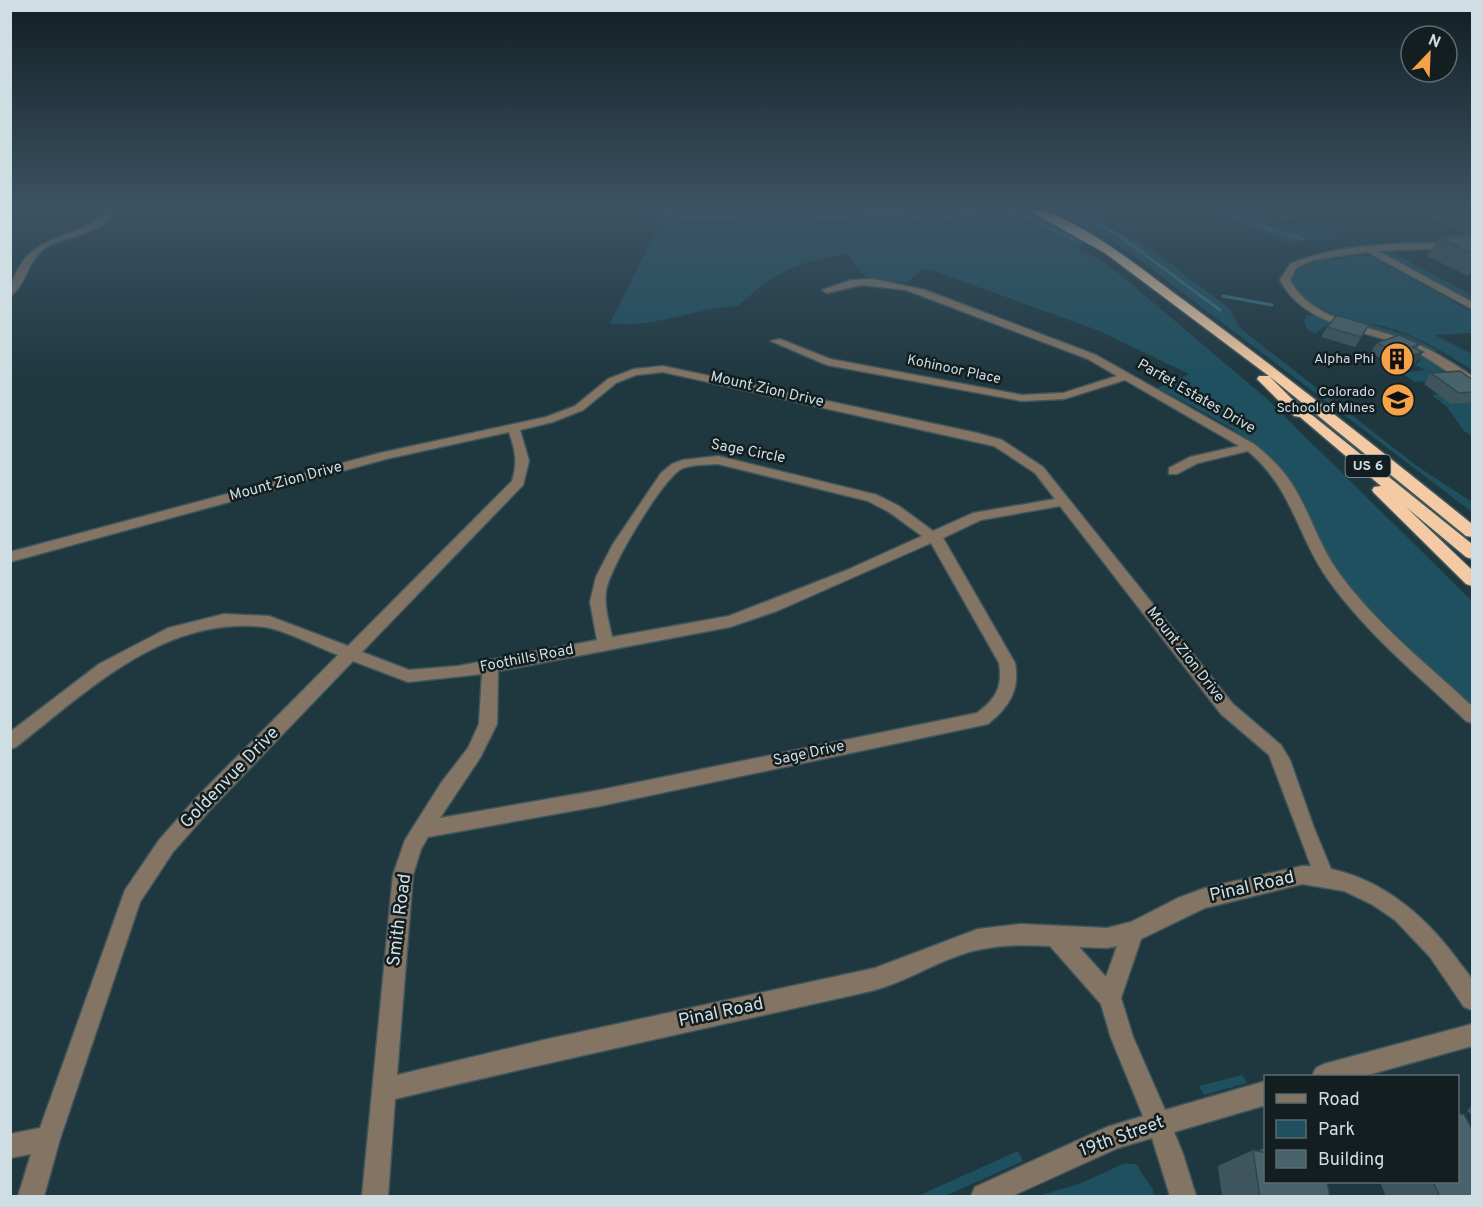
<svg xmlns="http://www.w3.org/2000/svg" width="1483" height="1207" font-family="Overpass,sans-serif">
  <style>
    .green { fill: #1f505f }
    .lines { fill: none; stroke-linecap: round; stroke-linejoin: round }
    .stream { stroke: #347284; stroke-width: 3 }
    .minor-casing { stroke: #3f565d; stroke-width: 3 }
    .highway-casing { stroke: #3f565d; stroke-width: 3 }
    .minor { fill: #847464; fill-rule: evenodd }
    .highway { fill: #f3caa3; fill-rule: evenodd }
    .wall { fill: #3e555d }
    .shaded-wall { fill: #32454c }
    .building { fill: #48636c; stroke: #32454c; stroke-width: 1.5 }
    .labels { text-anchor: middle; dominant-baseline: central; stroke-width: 5; stroke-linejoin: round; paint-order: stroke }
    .far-poi-label { font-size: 14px; fill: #cfdee3; stroke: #131e21; text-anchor: end }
    .far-street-label { font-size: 14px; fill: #cfdee3; stroke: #131e21 }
    .shield { fill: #131e21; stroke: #97a4a9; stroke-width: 1.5 }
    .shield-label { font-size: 14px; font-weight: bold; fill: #cfdee3 }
    .street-label { font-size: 15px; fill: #cfdee3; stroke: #131e21 }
    .near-street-label { font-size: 18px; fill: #cfdee3; stroke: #131e21 }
  </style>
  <rect width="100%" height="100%" fill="#1f3840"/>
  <path class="green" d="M 622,209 L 1014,209 L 1052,224 L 1086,243 L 1076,249 L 1102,261 L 1123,277 L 1266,398 L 1472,601 L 1472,707 L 1358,598 C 1348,587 1339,575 1331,561 C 1315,535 1307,504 1289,480 C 1258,436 1203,413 1158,388 L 1189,374 L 1097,330 L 937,272 L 924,268 L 907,283 L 865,277 L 848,254 C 799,261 774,272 738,306 C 695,308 652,329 610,323 L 660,223 L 649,221 L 662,217 Z
    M 1047,209 L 1074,209 L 1147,246 L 1230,309 L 1240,328 L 1259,343 L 1417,466 L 1472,502 L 1472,512 L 1129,252 L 1096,232 Z
    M 1212,209 L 1244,209 L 1277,225 L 1299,229 L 1316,228 L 1331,236 L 1338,235 L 1345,239 L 1294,241 L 1294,244 L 1259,232 Z
    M 1389,251 L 1472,295 L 1472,301 L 1384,253 Z
    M 1360,255 L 1370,256 L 1472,312 L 1472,333 L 1435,335 L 1472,354 L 1472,370 C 1439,349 1405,328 1366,323 L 1409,336 L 1439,351 L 1432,351 C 1386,330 1320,322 1291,283 L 1293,271 L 1319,259 L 1332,260 Z
    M 1313,314 L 1335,324 L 1328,324 L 1315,334 L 1307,329 L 1304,321 L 1307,315 L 1315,316 Z
    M 1417,351 L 1459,379 L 1414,382 L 1402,373 L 1425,370 L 1415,365 L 1421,360 L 1413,355 L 1415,352 L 1423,356 Z
    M 1438,394 L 1472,402 L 1472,436 L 1464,431 L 1447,407 L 1432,395 Z
    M 1242,1075 L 1247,1083 L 1204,1095 L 1199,1086 Z
    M 1018,1151 L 1023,1161 L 945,1196 L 923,1196 L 922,1194 Z
    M 1123,1164 L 1136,1164 L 1153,1190 L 1154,1196 L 1038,1196 L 1079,1184 Z"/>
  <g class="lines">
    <path class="stream" d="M 658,209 L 687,218 L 787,215 L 837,218 L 891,212 L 931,220 L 955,217 L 980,209
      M 999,209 L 1030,218 L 1074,240
      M 1068,209 L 1117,234 L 1220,310
      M 1230,209 L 1268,229 L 1303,239
      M 1223,296 L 1272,305"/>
    <defs>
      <path id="minor" d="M 105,209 L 113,209 C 109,233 68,236 50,245 C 26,258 27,286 10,296 C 10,285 14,278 18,269 C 37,233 77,239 104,214 Z
        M 1472,241 L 1472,247 L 1378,251 L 1472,302 L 1472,309 L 1367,252 L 1313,260 L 1296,268 L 1290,280 C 1313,323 1371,325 1411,342 C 1433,350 1453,363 1472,376 L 1472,384 C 1455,379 1430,358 1412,350 C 1367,328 1306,329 1280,280 L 1290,264 C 1347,240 1411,245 1472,241 Z
        M 874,279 L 925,290 L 1096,355 L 1254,444 C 1269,456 1282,468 1292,484 C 1310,512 1319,546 1339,573 C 1376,624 1427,664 1472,706 L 1472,723 L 1466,721 C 1419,676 1367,634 1329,581 C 1296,535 1294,490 1248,451 L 1198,463 L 1177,474 L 1169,474 L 1169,468 L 1190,457 L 1239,446 L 1125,380 L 1064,399 L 1022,401 L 827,365 L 771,341 L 780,339 L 830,359 L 1022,395 L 1063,393 L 1117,376 L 1088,359 L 906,290 L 862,285 L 827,293 L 822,290 L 851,280 Z
        M 663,366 L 977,433 L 1002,440 L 1043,467 L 1233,704 L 1281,745 L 1290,760 L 1314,828 L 1331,869 C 1385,881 1425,916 1457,959 C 1461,966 1471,974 1472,982 C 1475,990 1472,1002 1472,1010 L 1464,1007 L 1430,957 L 1395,920 L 1373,905 L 1344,891 L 1302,884 L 1205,908 L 1141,939 L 1121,998 L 1133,1037 L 1165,1110 L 1266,1081 L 1266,1105 L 1174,1132 L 1183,1154 L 1196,1196 L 1170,1196 L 1152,1138 L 1118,1148 L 1012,1196 L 971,1196 L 975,1187 L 1107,1127 L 1143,1116 L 1111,1038 L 1101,1004 L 1050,946 C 1020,944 988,945 960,955 C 930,965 901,984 871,991 C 712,1027 553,1061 395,1099 L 388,1196 L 362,1196 L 393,875 L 405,840 L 441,783 L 468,748 L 479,724 L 482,674 L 408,682 L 353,661 L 210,810 L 173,852 L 140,902 L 60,1139 L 44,1196 L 18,1196 L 31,1154 L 10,1158 L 10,1134 L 40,1128 L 125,890 L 159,840 L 196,798 L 338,655 C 319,648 285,630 265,627 C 165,615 89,690 16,747 L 10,749 L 10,732 L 99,664 L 168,628 L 224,614 L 269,616 L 348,646 L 512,481 C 518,463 515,449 509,432 L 386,459 L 10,562 L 10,552 L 380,453 L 546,417 L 575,406 L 608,379 L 634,369 ZM 663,372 L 994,446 L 1035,473 L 1055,499 L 973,513 L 933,531 L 899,506 L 877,495 L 718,456 L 683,460 L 672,464 L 661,473 L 613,544 L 596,577 L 590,602 L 597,640 L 458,666 L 409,670 L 362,652 L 523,485 L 529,461 L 520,430 L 553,422 L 583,410 L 616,383 L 636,375 ZM 718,464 L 868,501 L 889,512 L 922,536 L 847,570 L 729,616 L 612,637 C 609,622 604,607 606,591 C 609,568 662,480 681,469 C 692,464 707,465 718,464 ZM 1060,506 L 1221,714 L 1269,755 L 1311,866 L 1302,866 L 1205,888 L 1178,898 L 1131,922 L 1107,928 L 1020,924 L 978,929 L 875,968 L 548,1039 L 397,1075 L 413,875 L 421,849 L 428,837 L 600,806 L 988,724 C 1009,707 1020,690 1015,663 L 943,538 L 981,520 ZM 931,543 L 999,663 C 1003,687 996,699 977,713 L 600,790 L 440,818 L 480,758 L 497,724 L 498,671 L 730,627 L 777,611 ZM 1117,946 L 1106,977 L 1079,947 L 1107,948 Z
        M 1472,1024 L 1472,1046 L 1364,1076 L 1312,1076 L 1316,1068 L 1324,1064 Z"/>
      <path id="highway" d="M 1026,209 C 1068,207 1150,276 1185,301 C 1283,373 1378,448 1472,524 L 1472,537 L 1466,536 L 1269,376 L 1292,399 L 1472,544 L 1472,559 L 1466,557 L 1406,507 L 1472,570 L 1472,586 L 1466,584 L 1374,493 L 1372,490 L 1374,487 L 1381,486 L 1300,417 L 1294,416 L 1257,379 L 1259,376 L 1269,376 L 1105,253 Z"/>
    </defs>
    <use href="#minor" class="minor-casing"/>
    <use href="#highway" class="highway-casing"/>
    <use href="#minor" class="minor"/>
    <use href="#highway" class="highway"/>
  </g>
  <path class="wall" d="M 1261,209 L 1314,209 L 1310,217 L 1282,220 Z
    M 1412,209 L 1473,209 L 1473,233 L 1466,234 Z
    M 1473,234 L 1473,276 L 1468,276 L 1427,256 L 1439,237 Z
    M 1369,325 L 1355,347 L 1321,337 L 1327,327 Z
    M 1377,343 L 1420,344 L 1417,349 L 1423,352 L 1416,362 L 1400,367 L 1370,353 Z
    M 1431,373 L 1473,380 L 1473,402 L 1451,404 L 1424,384 Z
    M 1473,1104 L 1473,1116 L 1467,1111 Z
    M 1266,1147 L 1266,1182 L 1330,1197 L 1222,1197 L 1218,1166 L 1253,1150 L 1257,1151 Z
    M 1380,1182 L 1458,1182 L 1473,1197 L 1386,1197 Z"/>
  <path class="shaded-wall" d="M 1287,209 L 1314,209 L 1310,217 L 1282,220 Z
    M 1473,224 L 1473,233 L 1466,234 Z
    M 1473,269 L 1473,276 L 1468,276 Z
    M 1423,352 L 1416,362 L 1400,367 L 1406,357 Z"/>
  <path class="building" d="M 1452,209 L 1473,209 L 1473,218 Z
    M 1473,234 L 1473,254 L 1439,237 Z
    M 1336,316 L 1340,316 L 1369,325 L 1361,337 L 1327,327 Z
    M 1399,335 L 1420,344 L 1412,347 L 1423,352 L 1406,357 L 1377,343 Z
    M 1460,371 L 1473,380 L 1473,392 L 1459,393 L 1431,373 Z
    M 1458,1114 L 1464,1114 L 1473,1131 L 1473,1197 L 1440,1197 L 1433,1182 L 1458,1182 Z
    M 1253,1150 L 1266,1153 L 1266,1182 L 1327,1182 L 1330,1197 L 1260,1197 Z"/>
  <linearGradient id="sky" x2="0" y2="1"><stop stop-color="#111f23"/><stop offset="0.55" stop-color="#3c5364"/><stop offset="1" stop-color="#3c5364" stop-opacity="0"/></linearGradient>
  <rect width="1483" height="378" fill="url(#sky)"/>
  <defs>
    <symbol id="building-disc" viewBox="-11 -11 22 22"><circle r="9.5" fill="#f5a346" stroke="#131e21"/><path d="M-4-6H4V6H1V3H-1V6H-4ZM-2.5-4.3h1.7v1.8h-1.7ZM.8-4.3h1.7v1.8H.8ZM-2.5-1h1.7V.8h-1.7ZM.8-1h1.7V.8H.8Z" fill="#111"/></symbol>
    <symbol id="university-disc" viewBox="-11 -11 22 22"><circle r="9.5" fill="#f5a346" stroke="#131e21"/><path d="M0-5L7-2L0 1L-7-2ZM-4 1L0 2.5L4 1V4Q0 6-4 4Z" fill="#111"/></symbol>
  </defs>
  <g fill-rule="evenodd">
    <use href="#building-disc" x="1378" y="340" width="38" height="38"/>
    <use href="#university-disc" x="1379" y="381" width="38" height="38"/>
  </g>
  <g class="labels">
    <g class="far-poi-label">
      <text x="1374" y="359">Alpha Phi</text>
      <text x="1375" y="392">Colorado<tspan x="1375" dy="16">School of Mines</tspan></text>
    </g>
    <g class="far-street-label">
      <text transform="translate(954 370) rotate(12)">Kohinoor Place</text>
    </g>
    <rect class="shield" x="1345.5" y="455" width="45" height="22" rx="4.5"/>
    <g class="shield-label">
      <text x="1368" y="466">US 6</text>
    </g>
    <g class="street-label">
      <text transform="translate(767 390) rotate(13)">Mount Zion Drive</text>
      <text transform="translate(1196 397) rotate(30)">Parfet Estates Drive</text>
      <text transform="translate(748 452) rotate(11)">Sage Circle</text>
      <text transform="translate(286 482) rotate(-15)">Mount Zion Drive</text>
      <text transform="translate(1185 655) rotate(52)">Mount Zion Drive</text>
      <text transform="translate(527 659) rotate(-11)">Foothills Road</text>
      <text transform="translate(809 754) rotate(-12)">Sage Drive</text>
    </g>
    <g class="near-street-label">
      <text transform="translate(230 778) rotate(-46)">Goldenvue Drive</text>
      <text transform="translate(1252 887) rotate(-13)">Pinal Road</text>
      <text transform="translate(400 920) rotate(-83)">Smith Road</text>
      <text transform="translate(721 1013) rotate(-12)">Pinal Road</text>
      <text transform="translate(1122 1137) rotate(-20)">19th Street</text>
    </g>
  </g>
  <rect width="1483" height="1207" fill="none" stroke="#cfdee3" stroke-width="24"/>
  <rect x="1264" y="1075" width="195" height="108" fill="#131e21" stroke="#5e6b6f" stroke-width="1.5"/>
  <rect x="1276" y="1094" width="30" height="9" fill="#847464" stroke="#5e6b6f" stroke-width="1.5"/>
  <text x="1318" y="1105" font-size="18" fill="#cfdee3">Road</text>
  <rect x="1276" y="1120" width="30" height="18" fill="#1f505f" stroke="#5e6b6f" stroke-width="1.5"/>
  <text x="1318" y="1135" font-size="18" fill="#cfdee3">Park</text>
  <rect x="1276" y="1150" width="30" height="18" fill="#48636c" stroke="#5e6b6f" stroke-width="1.5"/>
  <text x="1318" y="1165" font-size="18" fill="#cfdee3">Building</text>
  <g transform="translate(1429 54) rotate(23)"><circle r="28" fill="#131e21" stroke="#5e6b6f" stroke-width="1.5"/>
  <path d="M0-4.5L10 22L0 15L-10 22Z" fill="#f5a346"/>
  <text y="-9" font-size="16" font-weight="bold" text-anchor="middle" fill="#cfdee3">N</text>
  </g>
</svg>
